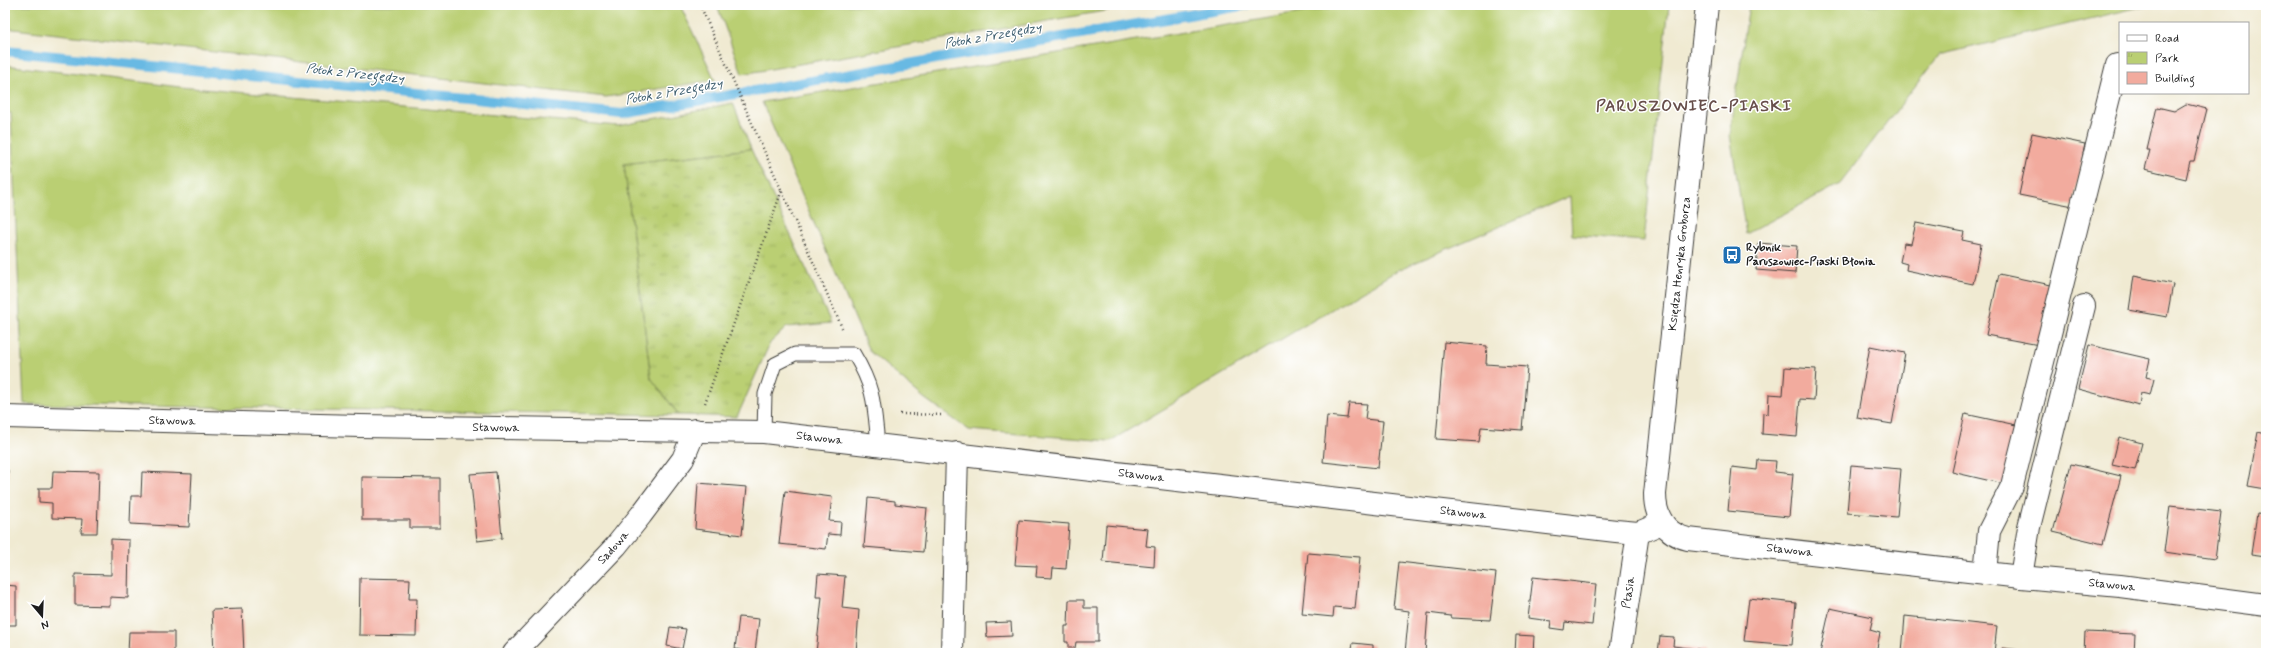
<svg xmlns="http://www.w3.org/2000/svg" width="2271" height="658" font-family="Mynerve,sans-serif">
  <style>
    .grass { fill: #bacf73; stroke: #6b7648 }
    .park { fill: url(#park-tufts); stroke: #6b7648 }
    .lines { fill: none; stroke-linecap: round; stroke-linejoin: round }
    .stream { stroke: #68b9e3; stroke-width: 10 }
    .building { fill: #f2ab9e }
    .lane-casing { stroke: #3c3b37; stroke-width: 15 }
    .street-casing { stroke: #3c3b37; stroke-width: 24 }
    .path { stroke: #3c3b37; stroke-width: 2.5; stroke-dasharray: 1 3; stroke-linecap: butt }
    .lane { stroke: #fff; stroke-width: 13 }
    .street { stroke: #fff; stroke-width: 22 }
    .labels { text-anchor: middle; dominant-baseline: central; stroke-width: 3; stroke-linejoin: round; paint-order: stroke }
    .poi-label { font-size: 12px; font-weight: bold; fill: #1c1c1c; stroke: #fff; text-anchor: start }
    .street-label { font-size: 12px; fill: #1c1c1c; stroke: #fff }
    .water-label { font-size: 13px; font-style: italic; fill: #3a5b6c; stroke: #fff }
    .district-label { font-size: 16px; font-weight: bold; letter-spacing: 1px; fill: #674e4a; stroke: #fff }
  </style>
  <defs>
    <pattern id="park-tufts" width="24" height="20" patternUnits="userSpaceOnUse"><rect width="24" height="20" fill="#bacf73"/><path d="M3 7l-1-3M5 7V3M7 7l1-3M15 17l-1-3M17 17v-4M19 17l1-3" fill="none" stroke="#9fb163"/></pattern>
  </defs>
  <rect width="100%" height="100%" fill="#fff"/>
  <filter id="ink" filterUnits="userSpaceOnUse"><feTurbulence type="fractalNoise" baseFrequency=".025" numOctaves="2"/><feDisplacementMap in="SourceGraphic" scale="8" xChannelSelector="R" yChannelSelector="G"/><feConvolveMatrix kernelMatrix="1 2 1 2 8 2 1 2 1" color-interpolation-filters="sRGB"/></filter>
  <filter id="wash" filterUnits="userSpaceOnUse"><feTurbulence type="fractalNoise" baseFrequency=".012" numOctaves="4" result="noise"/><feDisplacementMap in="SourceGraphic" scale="16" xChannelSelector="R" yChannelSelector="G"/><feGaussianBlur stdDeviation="0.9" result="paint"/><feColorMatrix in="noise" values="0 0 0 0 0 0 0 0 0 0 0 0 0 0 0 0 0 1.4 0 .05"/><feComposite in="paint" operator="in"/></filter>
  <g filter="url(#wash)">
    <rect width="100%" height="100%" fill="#f0ead2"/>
    <path class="grass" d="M 5,5 L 680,5 L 715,80 L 606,97 L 5,28 Z
      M 717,5 L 1139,5 L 742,74 Z
      M 1348,5 L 1669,5 L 1644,241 L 1572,235 L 1570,196 L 1398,270 L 1110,441 L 969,430 L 924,398 L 869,351 L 762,102 Z
      M 1749,5 L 2148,5 L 1939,55 L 1840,184 L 1746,234 L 1730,135 Z
      M 5,65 L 180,87 L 618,126 L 733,103 L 751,149 L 624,164 L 651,378 L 679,415 L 24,404 L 11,113 L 5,112 Z"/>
    <path class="park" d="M 751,149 L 831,323 L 787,327 L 770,343 L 737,417 L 679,415 L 651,378 L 624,164 Z"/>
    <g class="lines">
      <path class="stream" d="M 5,51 L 622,114 L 1246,5"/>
    </g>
    <g id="blocks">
      <path class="building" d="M 2186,104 L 2207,109 L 2194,161 L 2190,161 L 2186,179 L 2145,169 L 2150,150 L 2147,150 L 2157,107 L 2174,111 Z
        M 2032,133 L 2085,144 L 2073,206 L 2019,195 Z
        M 1916,223 L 1964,232 L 1962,240 L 1981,244 L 1973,284 L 1906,270 L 1907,264 L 1900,262 L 1904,243 L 1911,244 Z
        M 1758,243 L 1797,246 L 1795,273 L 1756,270 Z
        M 1999,274 L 2051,285 L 2039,345 L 1986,335 Z
        M 2134,276 L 2173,284 L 2167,317 L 2129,310 Z
        M 5,304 L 6,304 L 7,330 L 5,331 Z
        M 1444,342 L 1487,346 L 1486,364 L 1527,367 L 1522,430 L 1481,427 L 1479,442 L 1436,439 Z
        M 2089,345 L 2150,359 L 2146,377 L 2154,379 L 2150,395 L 2141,393 L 2139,405 L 2078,389 Z
        M 1870,346 L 1905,353 L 1892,424 L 1857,418 Z
        M 1785,367 L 1816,369 L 1814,400 L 1800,399 L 1797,437 L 1762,434 L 1763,413 L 1768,414 L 1769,394 L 1783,395 Z
        M 1349,403 L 1367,404 L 1365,419 L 1383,421 L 1378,468 L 1323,462 L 1327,416 L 1347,418 Z
        M 1965,414 L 2016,425 L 2004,484 L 1952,472 Z
        M 2258,432 L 2266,434 L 2266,489 L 2248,486 Z
        M 2119,437 L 2142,443 L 2135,470 L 2112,465 Z
        M 1758,460 L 1776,461 L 1775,472 L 1793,474 L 1789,517 L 1728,511 L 1732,467 L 1757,470 Z
        M 2071,464 L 2121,476 L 2103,544 L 2053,532 Z
        M 1851,465 L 1901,469 L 1897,517 L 1847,513 Z
        M 5,469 L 8,470 L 7,529 L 5,529 Z
        M 53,471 L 99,472 L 97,533 L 81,533 L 82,519 L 52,518 L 52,503 L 39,502 L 39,488 L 52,488 Z
        M 142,472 L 192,474 L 189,527 L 130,524 L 131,496 L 141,496 Z
        M 496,472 L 502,538 L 477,541 L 470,474 Z
        M 362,477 L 440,478 L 440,528 L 410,528 L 410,520 L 362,520 Z
        M 698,483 L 747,487 L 742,535 L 695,529 Z
        M 785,491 L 832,497 L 829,521 L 841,522 L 840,535 L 828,534 L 826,549 L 779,544 Z
        M 868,498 L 895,501 L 895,504 L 927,508 L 923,552 L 864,547 Z
        M 2170,506 L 2221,512 L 2215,559 L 2164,552 Z
        M 2257,514 L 2266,515 L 2266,556 L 2251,554 Z
        M 1019,520 L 1069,524 L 1066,569 L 1053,568 L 1052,578 L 1036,577 L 1037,566 L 1015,565 Z
        M 1106,525 L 1148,529 L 1146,546 L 1155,547 L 1154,567 L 1103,562 Z
        M 111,539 L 129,540 L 128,598 L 110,597 L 110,606 L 75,605 L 75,574 L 111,575 Z
        M 1308,553 L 1360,557 L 1355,609 L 1334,607 L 1333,617 L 1302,614 Z
        M 1399,562 L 1496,573 L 1490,620 L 1452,618 L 1451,616 L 1428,613 L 1425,653 L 1405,653 L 1409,611 L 1394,609 Z
        M 818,574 L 845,576 L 842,608 L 859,610 L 856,653 L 816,653 L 822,597 L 816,597 Z
        M 1533,577 L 1596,584 L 1592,625 L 1565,622 L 1564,630 L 1550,628 L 1551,621 L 1528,618 Z
        M 360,578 L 410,579 L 409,599 L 417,599 L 416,636 L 359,635 Z
        M 5,585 L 16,586 L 16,625 L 5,625 Z
        M 1749,598 L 1796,603 L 1792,645 L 1744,641 Z
        M 1069,600 L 1084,600 L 1084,608 L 1098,608 L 1098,642 L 1076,642 L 1075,648 L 1068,648 L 1068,642 L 1065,642 L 1065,626 L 1068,626 Z
        M 1830,608 L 1873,617 L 1870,630 L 1880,633 L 1876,653 L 1866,651 L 1865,653 L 1820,653 Z
        M 242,609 L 244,653 L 214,653 L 212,610 Z
        M 1905,616 L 1997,626 L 1994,653 L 1902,653 Z
        M 739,617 L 759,619 L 755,652 L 735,649 Z
        M 1011,622 L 1012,636 L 987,637 L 986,623 Z
        M 670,627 L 686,629 L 682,649 L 667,646 Z
        M 129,632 L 174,632 L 174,653 L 128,653 Z
        M 2085,632 L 2135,634 L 2134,653 L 2084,653 Z
        M 1516,635 L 1534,636 L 1533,653 L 1515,653 Z
        M 1660,636 L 1674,637 L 1673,646 L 1705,650 L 1705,653 L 1658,653 Z
        M 1353,643 L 1373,645 L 1373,653 L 1351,653 Z
        M 2002,648 L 2022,650 L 2022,653 L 2001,653 Z"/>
    </g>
  </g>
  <g filter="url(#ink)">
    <use href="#blocks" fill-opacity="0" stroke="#3c3b37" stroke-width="1"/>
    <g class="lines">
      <defs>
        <path id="lane" d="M 764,432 L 765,394 L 775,364 L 795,354 L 854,354 C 875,389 874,405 878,444"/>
        <g id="street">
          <path id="s1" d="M 1707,5 L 1655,494 C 1655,517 1666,534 1688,539 L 2021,577 L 2120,586 L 2266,605"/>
          <path id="s2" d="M 5,417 L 360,426 L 764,432 L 1616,531 L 1638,533 L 1662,523"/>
          <path d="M 1985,573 L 1989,531 L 2012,486 L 2117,65"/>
          <path d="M 2021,577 L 2029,527 L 2084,306"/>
          <path id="s3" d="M 514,653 L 616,546 L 641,515 L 683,459 L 695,430"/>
          <path d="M 952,653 L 957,453"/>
          <path id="s4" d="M 1620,653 L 1638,533"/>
        </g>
      </defs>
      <use href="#lane" class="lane-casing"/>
      <use href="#street" class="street-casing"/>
      <path class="path" d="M 700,5 L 843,330
        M 705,403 L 782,190
        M 900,414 L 944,415"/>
      <use href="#lane" class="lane"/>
      <use href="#street" class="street"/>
    </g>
  </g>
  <defs>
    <symbol id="bus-square" viewBox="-11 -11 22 22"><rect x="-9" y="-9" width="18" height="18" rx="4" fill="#1f6fb2" stroke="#fff"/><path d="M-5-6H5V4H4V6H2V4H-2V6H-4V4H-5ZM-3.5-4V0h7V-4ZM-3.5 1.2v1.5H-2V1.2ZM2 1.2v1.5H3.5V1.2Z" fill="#fff"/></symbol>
  </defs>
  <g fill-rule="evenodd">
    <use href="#bus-square" x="1721" y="244" width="22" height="22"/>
  </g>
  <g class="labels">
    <g class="poi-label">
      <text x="1746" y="248">Rybnik<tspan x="1746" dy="14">Paruszowiec-Piaski Błonia</tspan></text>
    </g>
    <g class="street-label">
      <text transform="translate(1680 264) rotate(-84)">Księdza Henryka Groborza</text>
      <text stroke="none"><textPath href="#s2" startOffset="167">Stawowa</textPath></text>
      <text stroke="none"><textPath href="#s2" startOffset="491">Stawowa</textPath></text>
      <text stroke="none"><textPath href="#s2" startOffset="815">Stawowa</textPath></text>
      <text stroke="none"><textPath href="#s2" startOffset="1139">Stawowa</textPath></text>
      <text stroke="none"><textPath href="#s2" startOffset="1463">Stawowa</textPath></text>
      <text stroke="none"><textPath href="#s3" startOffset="145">Sadowa</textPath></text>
      <text stroke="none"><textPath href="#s1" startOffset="655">Stawowa</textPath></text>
      <text stroke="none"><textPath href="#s1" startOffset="979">Stawowa</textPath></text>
      <text stroke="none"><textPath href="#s4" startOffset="61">Ptasia</textPath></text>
    </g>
    <g class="water-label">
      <text transform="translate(993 36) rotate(-10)">Potok z Przegędzy</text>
      <text transform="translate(355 74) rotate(6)">Potok z Przegędzy</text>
      <text transform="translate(674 92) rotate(-10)">Potok z Przegędzy</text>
    </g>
    <g class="district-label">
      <text x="1694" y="106">PARUSZOWIEC-PIASKI</text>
    </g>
  </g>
  <rect width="2271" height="658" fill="none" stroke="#fff" stroke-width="20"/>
  <rect x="2119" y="22" width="130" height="72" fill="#ffffff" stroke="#a4a4a4"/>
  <rect x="2127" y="35" width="20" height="6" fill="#ffffff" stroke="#a4a4a4"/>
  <text x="2155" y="42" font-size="12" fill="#1c1c1c">Road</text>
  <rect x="2127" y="52" width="20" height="12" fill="url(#park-tufts)" stroke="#a4a4a4"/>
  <text x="2155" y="62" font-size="12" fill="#1c1c1c">Park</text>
  <rect x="2127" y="72" width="20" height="12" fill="#f2ab9e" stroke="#a4a4a4"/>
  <text x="2155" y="82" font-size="12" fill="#1c1c1c">Building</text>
  <g transform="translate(42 616) rotate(161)" stroke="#ffffff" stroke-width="3" paint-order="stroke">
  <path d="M0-3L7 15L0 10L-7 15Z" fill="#1c1c1c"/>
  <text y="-6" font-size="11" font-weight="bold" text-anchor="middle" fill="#1c1c1c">N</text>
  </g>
</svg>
